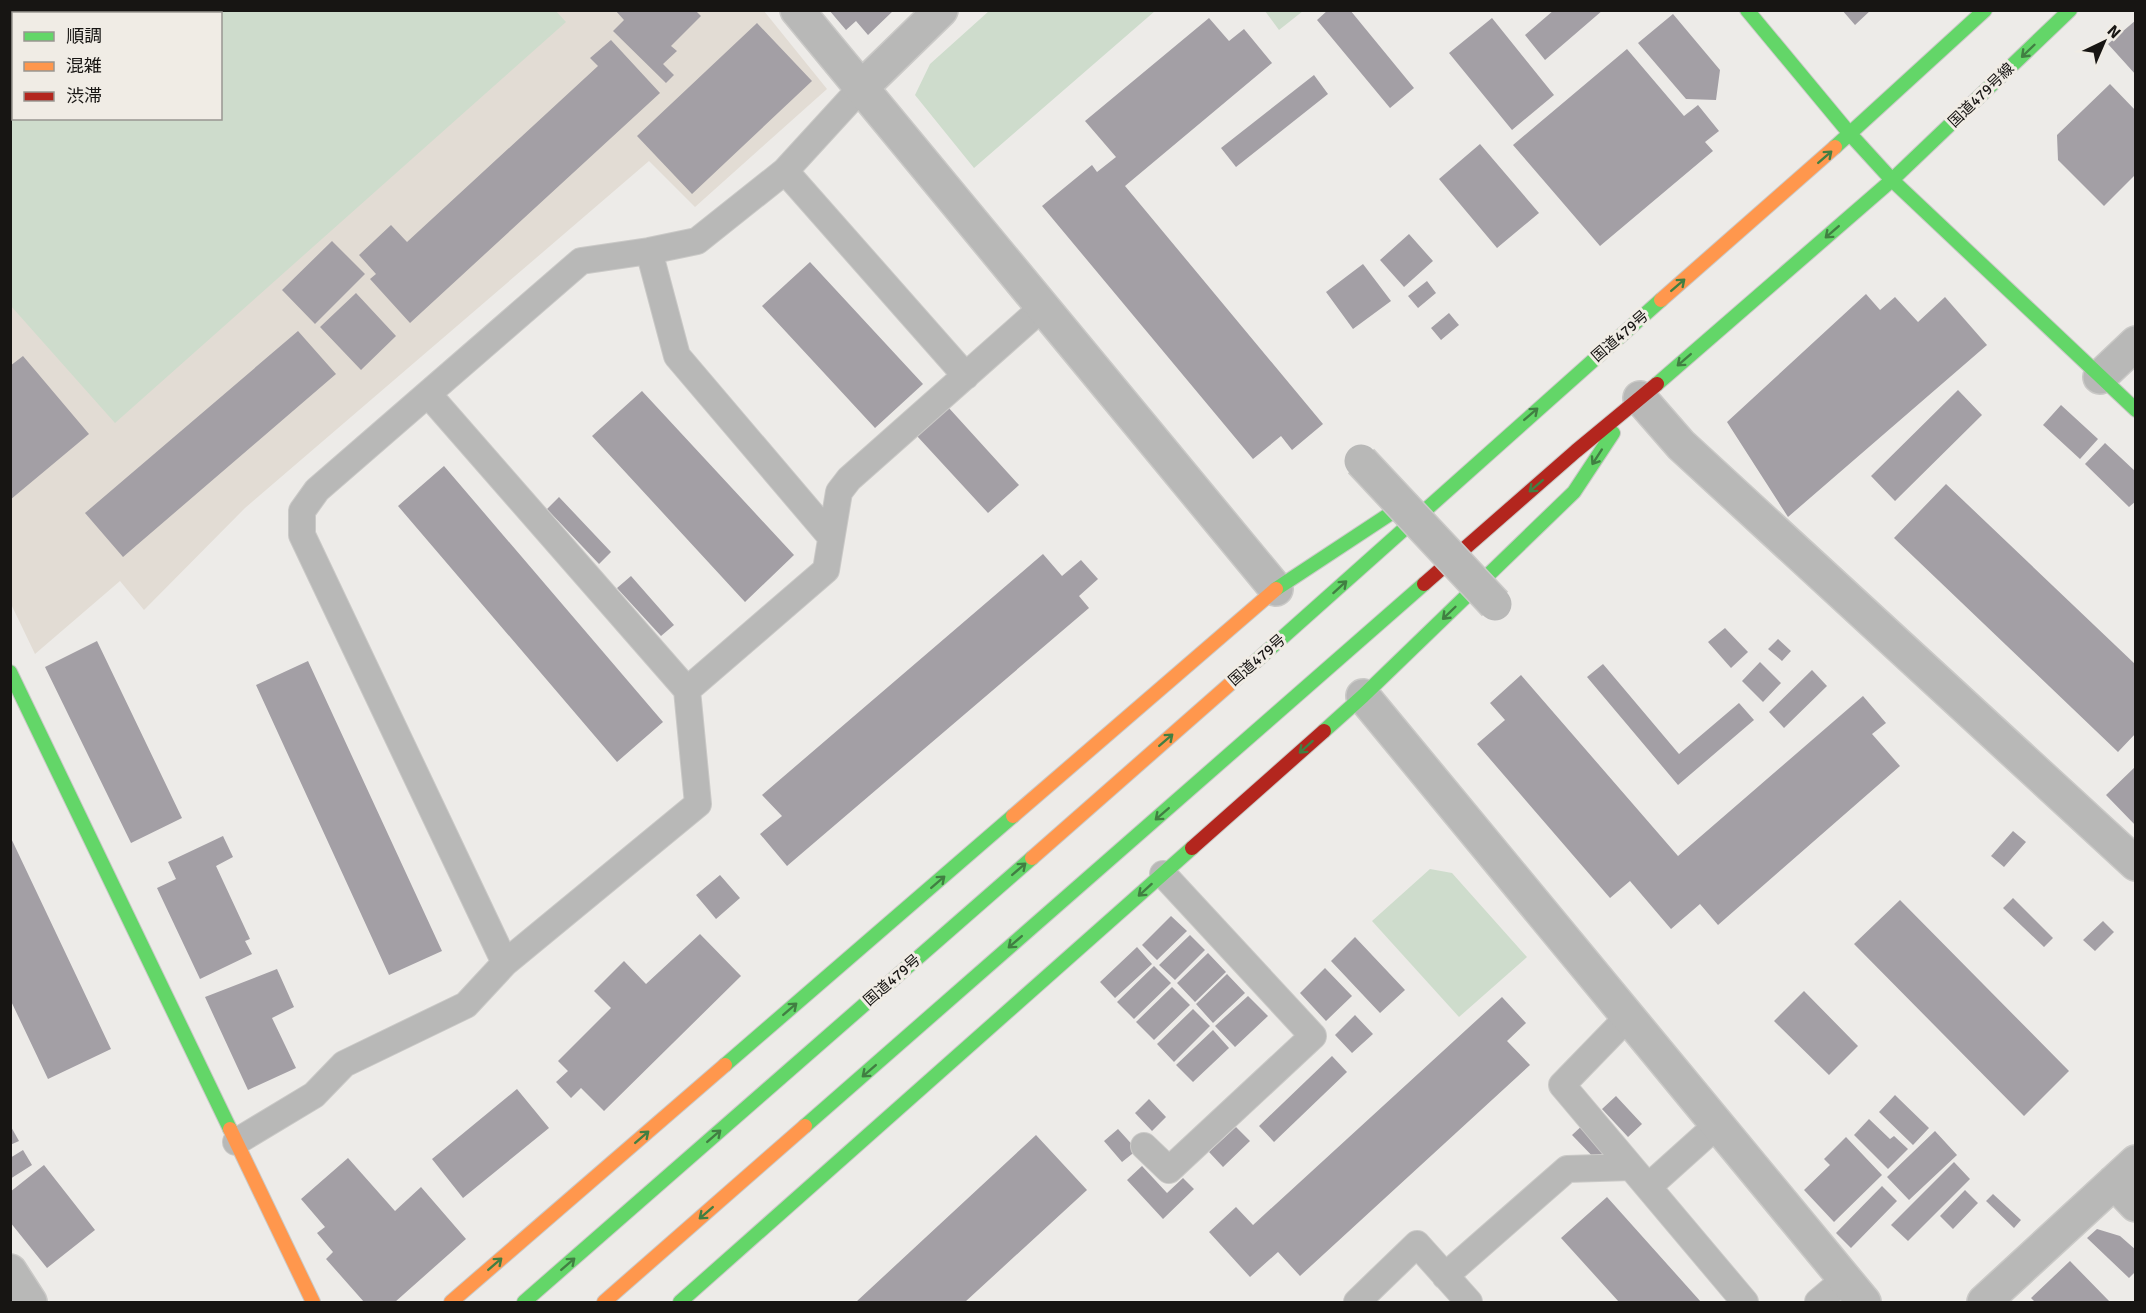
<svg xmlns="http://www.w3.org/2000/svg" width="2146" height="1313" font-family="Signika,'Noto Sans JP',sans-serif">
  <style>
    .built { fill: #e2dcd4; fill-rule: evenodd }
    .green { fill: #cedccc; fill-rule: evenodd }
    .building { fill: #a39fa5 }
    .lines { fill: none; stroke-linecap: round; stroke-linejoin: round }
    .lane-casing { stroke: #cac9c7; stroke-width: 28 }
    .street-casing { stroke: #cac9c7; stroke-width: 36 }
    .fast-casing { stroke: #cac9c7; stroke-width: 16 }
    .slow-casing { stroke: #cac9c7; stroke-width: 16 }
    .jam-casing { stroke: #cac9c7; stroke-width: 16 }
    .lane { stroke: #b8b8b7; stroke-width: 26 }
    .street { stroke: #b8b8b7; stroke-width: 33 }
    .fast { stroke: #63d668; stroke-width: 14 }
    .slow { stroke: #ff974d; stroke-width: 14 }
    .jam { stroke: #b3261e; stroke-width: 14 }
    .street-bridge-casing { stroke: #cac9c7; stroke-width: 36; stroke-linecap: butt }
    .street-bridge { stroke: #b8b8b7; stroke-width: 33 }
    .oneway { stroke: #417f42 }
    .labels { text-anchor: middle; dominant-baseline: central; stroke-width: 6; stroke-linejoin: round; paint-order: stroke }
    .street-label { font-size: 15px; fill: #171513; stroke: #f0ece5 }
  </style>
  <rect width="100%" height="100%" fill="#edebe8"/>
  <path class="built" d="M 11,11 L 764,11 L 827,89 L 695,207 L 649,161 L 245,508 L 144,610 L 120,581 L 35,654 L 11,604 ZM 14,14 L 220,14 L 220,118 L 14,118 Z"/>
  <path class="green" d="M 555,10 L 566,22 L 115,423 L 11,306 L 11,11 ZM 14,14 L 220,14 L 220,118 L 14,118 Z
    M 989,11 L 989,10 L 1155,11 L 974,168 L 915,95 L 930,64 Z
    M 1265,11 L 1303,11 L 1279,30 Z
    M 1430,869 L 1452,873 L 1527,957 L 1459,1017 L 1372,921 Z"/>
  <path class="building" d="M 615,10 L 695,10 L 701,16 L 671,46 L 677,51 L 663,64 L 674,75 L 666,83 L 613,31 L 624,20 Z
    M 829,10 L 894,10 L 868,35 L 856,21 L 846,30 Z
    M 1328,10 L 1350,10 L 1414,88 L 1390,108 L 1317,20 Z
    M 1554,10 L 1603,10 L 1545,60 L 1525,35 Z
    M 1842,10 L 1871,10 L 1855,25 Z
    M 1673,14 L 1720,70 L 1716,100 L 1686,99 L 1638,43 Z
    M 1209,18 L 1229,41 L 1244,29 L 1272,63 L 1125,186 L 1323,424 L 1292,450 L 1281,436 L 1253,459 L 1042,206 L 1092,165 L 1097,172 L 1116,157 L 1085,121 Z
    M 1492,18 L 1554,95 L 1512,130 L 1449,53 Z
    M 2136,20 L 2136,75 L 2108,44 Z
    M 757,23 L 812,81 L 692,194 L 637,136 Z
    M 611,40 L 660,93 L 410,323 L 370,279 L 376,274 L 359,255 L 391,225 L 407,242 L 598,66 L 590,58 Z
    M 1627,49 L 1684,116 L 1698,105 L 1719,131 L 1705,142 L 1713,151 L 1600,246 L 1513,145 Z
    M 1314,75 L 1328,94 L 1236,167 L 1221,148 Z
    M 2110,84 L 2136,111 L 2136,174 L 2104,206 L 2058,160 L 2057,135 Z
    M 1480,144 L 1539,213 L 1497,248 L 1439,179 Z
    M 1409,234 L 1433,261 L 1404,287 L 1380,260 Z
    M 332,241 L 365,274 L 315,324 L 282,290 Z
    M 810,262 L 923,384 L 875,428 L 762,306 Z
    M 1363,264 L 1391,301 L 1353,329 L 1326,292 Z
    M 1427,281 L 1436,293 L 1418,308 L 1408,296 Z
    M 356,293 L 396,336 L 361,370 L 320,327 Z
    M 1866,294 L 1880,310 L 1895,297 L 1918,322 L 1945,297 L 1987,345 L 1788,517 L 1727,422 Z
    M 1449,313 L 1459,325 L 1441,340 L 1431,328 Z
    M 298,331 L 336,374 L 123,557 L 85,513 Z
    M 23,356 L 89,434 L 10,500 L 10,366 Z
    M 1958,390 L 1982,415 L 1895,501 L 1871,476 Z
    M 642,391 L 794,555 L 745,602 L 592,436 Z
    M 2061,405 L 2098,439 L 2080,459 L 2043,425 Z
    M 948,407 L 1019,485 L 988,513 L 917,436 Z
    M 2105,443 L 2136,472 L 2136,501 L 2129,507 L 2085,464 Z
    M 444,466 L 663,722 L 617,762 L 398,506 Z
    M 1946,484 L 2136,665 L 2136,733 L 2118,752 L 1894,538 Z
    M 559,497 L 611,552 L 599,564 L 547,509 Z
    M 1043,554 L 1062,576 L 1081,560 L 1098,579 L 1079,596 L 1089,608 L 787,866 L 760,834 L 782,816 L 762,795 Z
    M 631,576 L 674,625 L 661,636 L 617,588 Z
    M 1725,628 L 1748,652 L 1731,668 L 1708,642 Z
    M 1778,639 L 1791,651 L 1782,661 L 1768,649 Z
    M 97,641 L 182,818 L 131,843 L 45,667 Z
    M 308,661 L 442,951 L 389,975 L 256,685 Z
    M 1760,662 L 1781,683 L 1763,702 L 1742,681 Z
    M 1603,664 L 1679,754 L 1739,703 L 1754,720 L 1678,785 L 1587,677 Z
    M 1812,670 L 1827,686 L 1784,728 L 1769,712 Z
    M 1521,675 L 1678,856 L 1863,696 L 1886,723 L 1872,734 L 1900,766 L 1718,925 L 1700,904 L 1671,929 L 1630,881 L 1610,898 L 1477,744 L 1505,720 L 1490,703 Z
    M 2136,766 L 2136,826 L 2106,795 Z
    M 2013,831 L 2026,842 L 2004,867 L 1991,856 Z
    M 10,836 L 111,1049 L 48,1079 L 10,999 Z
    M 223,836 L 233,857 L 216,866 L 250,939 L 245,941 L 252,954 L 200,979 L 157,888 L 176,879 L 168,862 Z
    M 720,875 L 740,898 L 716,919 L 696,895 Z
    M 2013,898 L 2053,938 L 2044,947 L 2003,908 Z
    M 1900,900 L 2069,1071 L 2024,1116 L 1854,944 Z
    M 1171,916 L 1187,931 L 1157,960 L 1142,945 Z
    M 2103,921 L 2114,932 L 2095,951 L 2083,940 Z
    M 700,934 L 741,976 L 604,1111 L 581,1088 L 571,1098 L 556,1082 L 568,1071 L 558,1061 L 611,1008 L 594,991 L 624,961 L 646,984 Z
    M 1190,935 L 1205,950 L 1175,980 L 1159,965 Z
    M 1355,937 L 1405,990 L 1380,1013 L 1331,961 Z
    M 1137,947 L 1152,964 L 1115,998 L 1100,982 Z
    M 1208,953 L 1226,972 L 1195,1002 L 1177,983 Z
    M 1154,966 L 1171,983 L 1134,1019 L 1117,1002 Z
    M 1325,968 L 1352,996 L 1326,1021 L 1300,993 Z
    M 277,969 L 294,1007 L 272,1018 L 296,1068 L 248,1090 L 205,997 Z
    M 1227,974 L 1245,993 L 1213,1023 L 1196,1004 Z
    M 1172,987 L 1190,1005 L 1154,1040 L 1136,1022 Z
    M 1804,991 L 1858,1046 L 1829,1075 L 1774,1021 Z
    M 1248,996 L 1268,1016 L 1235,1047 L 1215,1026 Z
    M 1502,997 L 1526,1023 L 1507,1041 L 1530,1065 L 1300,1276 L 1278,1252 L 1250,1277 L 1209,1232 L 1236,1207 L 1253,1225 Z
    M 1193,1009 L 1210,1026 L 1174,1062 L 1157,1044 Z
    M 1355,1015 L 1373,1034 L 1352,1053 L 1335,1035 Z
    M 1213,1030 L 1229,1048 L 1193,1082 L 1176,1065 Z
    M 1332,1056 L 1347,1072 L 1274,1142 L 1259,1126 Z
    M 517,1089 L 549,1128 L 463,1198 L 432,1159 Z
    M 1895,1095 L 1929,1128 L 1913,1145 L 1879,1112 Z
    M 1616,1096 L 1642,1124 L 1628,1137 L 1602,1109 Z
    M 1149,1099 L 1166,1117 L 1152,1131 L 1135,1113 Z
    M 1869,1119 L 1890,1139 L 1894,1136 L 1908,1149 L 1888,1169 L 1854,1135 Z
    M 1585,1123 L 1611,1150 L 1599,1163 L 1572,1135 Z
    M 10,1125 L 19,1141 L 10,1145 Z
    M 1236,1127 L 1250,1141 L 1223,1167 L 1209,1152 Z
    M 1118,1129 L 1137,1150 L 1122,1162 L 1104,1141 Z
    M 1935,1131 L 1957,1155 L 1909,1200 L 1887,1177 Z
    M 1036,1135 L 1087,1190 L 965,1302 L 856,1302 Z
    M 1846,1137 L 1882,1175 L 1834,1222 L 1804,1190 L 1830,1165 L 1824,1159 Z
    M 23,1150 L 32,1165 L 10,1179 L 10,1158 Z
    M 348,1158 L 395,1211 L 421,1187 L 466,1239 L 395,1302 L 364,1302 L 326,1259 L 333,1252 L 317,1233 L 325,1227 L 301,1199 Z
    M 1954,1162 L 1970,1179 L 1908,1241 L 1891,1225 Z
    M 44,1165 L 95,1230 L 47,1268 L 10,1222 L 10,1192 Z
    M 1142,1166 L 1167,1193 L 1183,1178 L 1194,1189 L 1163,1219 L 1127,1180 Z
    M 1882,1186 L 1897,1201 L 1851,1248 L 1836,1233 Z
    M 1965,1190 L 1978,1203 L 1953,1229 L 1940,1216 Z
    M 1993,1194 L 2021,1220 L 2014,1228 L 1986,1201 Z
    M 1607,1197 L 1701,1302 L 1619,1302 L 1561,1238 Z
    M 2097,1229 L 2120,1236 L 2136,1250 L 2136,1271 L 2129,1278 L 2087,1238 Z
    M 2070,1261 L 2110,1302 L 2035,1302 L 2031,1298 Z"/>
  <g class="lines">
    <defs>
      <path id="lane" d="M 785,171 L 966,376
        M 649,251 L 677,356 L 831,537
        M 428,394 L 687,690 L 826,570 L 839,492 L 849,479 L 1043,307
        M 505,963 L 698,804 L 687,690
        M 1628,1017 L 1562,1085 L 1745,1302
        M 236,1142 L 314,1095 L 344,1064 L 466,1005 L 505,963 L 302,535 L 302,511 L 317,490 L 581,261 L 649,251 L 697,241 L 785,171 L 861,88
        M 1144,1146 L 1169,1170 L 1313,1036 L 1163,874
        M 1648,1187 L 1717,1125
        M 1445,1276 L 1567,1169 L 1631,1167
        M 1357,1302 L 1417,1244 L 1469,1302
        M 1818,1302 L 1845,1279"/>
      <path id="street" d="M 797,10 L 1276,589
        M 861,88 L 941,10
        M 2100,377 L 2136,343
        M 1640,398 L 1681,445 L 2136,864
        M 1363,696 L 1864,1302
        M 2114,1182 L 2136,1205
        M 10,1271 L 30,1302
        M 1984,1302 L 2136,1162"/>
      <path id="fast" d="M 1747,10 L 1850,134 L 1892,180 L 2136,410
        M 1835,147 L 1985,10
        M 1657,384 L 1892,180 L 2070,10
        M 1276,589 L 1411,500
        M 1255,662 L 1661,300
        M 10,672 L 230,1129
        M 1324,731 L 1363,696 L 1574,492 L 1613,433
        M 725,1065 L 1013,816
        M 805,1126 L 1424,584
        M 524,1302 L 1032,858
        M 680,1302 L 1192,848"/>
      <path id="slow" d="M 1661,300 L 1835,147
        M 1013,816 L 1276,589
        M 1032,858 L 1255,662
        M 230,1129 L 313,1302
        M 451,1302 L 725,1065
        M 604,1302 L 805,1126"/>
      <path id="jam" d="M 1424,584 L 1576,451 L 1657,384
        M 1192,848 L 1324,731"/>
    </defs>
    <use href="#lane" class="lane-casing"/>
    <use href="#street" class="street-casing"/>
    <use href="#fast" class="fast-casing"/>
    <use href="#slow" class="slow-casing"/>
    <use href="#jam" class="jam-casing"/>
    <use href="#lane" class="lane"/>
    <use href="#street" class="street"/>
    <use href="#fast" class="fast"/>
    <use href="#slow" class="slow"/>
    <use href="#jam" class="jam"/>
    <defs>
      <path id="street-bridge" d="M 1361,461 L 1495,604"/>
    </defs>
    <use href="#street-bridge" class="street-bridge-casing"/>
    <use href="#street-bridge" class="street-bridge"/>
  </g>
  <defs><path id="oneway-shaft" d="M-6 0H5M1.5-3L5.5 0L1.5 3" fill="none" stroke-width="1.6" stroke-linecap="round" stroke-linejoin="round" transform="scale(1.5)"/></defs>
  <g class="oneway">
    <use href="#oneway-shaft" transform="translate(2028 51) rotate(136)"/>
    <use href="#oneway-shaft" transform="translate(1825 157) rotate(-41)"/>
    <use href="#oneway-shaft" transform="translate(1832 232) rotate(139)"/>
    <use href="#oneway-shaft" transform="translate(1678 285) rotate(-41)"/>
    <use href="#oneway-shaft" transform="translate(1684 360) rotate(139)"/>
    <use href="#oneway-shaft" transform="translate(1531 414) rotate(-41)"/>
    <use href="#oneway-shaft" transform="translate(1597 457) rotate(123)"/>
    <use href="#oneway-shaft" transform="translate(1536 486) rotate(139)"/>
    <use href="#oneway-shaft" transform="translate(1340 587) rotate(-42)"/>
    <use href="#oneway-shaft" transform="translate(1449 613) rotate(136)"/>
    <use href="#oneway-shaft" transform="translate(1166 740) rotate(-41)"/>
    <use href="#oneway-shaft" transform="translate(1306 747) rotate(138)"/>
    <use href="#oneway-shaft" transform="translate(1162 814) rotate(139)"/>
    <use href="#oneway-shaft" transform="translate(1019 869) rotate(-41)"/>
    <use href="#oneway-shaft" transform="translate(938 882) rotate(-41)"/>
    <use href="#oneway-shaft" transform="translate(1145 890) rotate(138)"/>
    <use href="#oneway-shaft" transform="translate(1015 942) rotate(139)"/>
    <use href="#oneway-shaft" transform="translate(790 1009) rotate(-41)"/>
    <use href="#oneway-shaft" transform="translate(869 1071) rotate(139)"/>
    <use href="#oneway-shaft" transform="translate(714 1136) rotate(-41)"/>
    <use href="#oneway-shaft" transform="translate(642 1137) rotate(-41)"/>
    <use href="#oneway-shaft" transform="translate(706 1213) rotate(139)"/>
    <use href="#oneway-shaft" transform="translate(495 1264) rotate(-41)"/>
    <use href="#oneway-shaft" transform="translate(568 1264) rotate(-41)"/>
  </g>
  <g class="labels">
    <g class="street-label">
      <text transform="translate(1981 95) rotate(-44)">国道479号線</text>
      <text transform="translate(1620 336) rotate(-41)">国道479号</text>
      <text transform="translate(1257 660) rotate(-41)">国道479号</text>
      <text transform="translate(892 980) rotate(-41)">国道479号</text>
    </g>
  </g>
  <rect width="2146" height="1313" fill="none" stroke="#171513" stroke-width="24"/>
  <rect x="12" y="12" width="210" height="108" fill="#f0ece5" stroke="#999691" stroke-width="1.5"/>
  <rect x="24" y="32" width="30" height="9" fill="#63d668" stroke="#999691" stroke-width="1.5"/>
  <text x="66" y="42" font-size="18" fill="#171513">順調</text>
  <rect x="24" y="62" width="30" height="9" fill="#ff974d" stroke="#999691" stroke-width="1.5"/>
  <text x="66" y="72" font-size="18" fill="#171513">混雑</text>
  <rect x="24" y="92" width="30" height="9" fill="#b3261e" stroke="#999691" stroke-width="1.5"/>
  <text x="66" y="102" font-size="18" fill="#171513">渋滞</text>
  <g transform="translate(2104 42) rotate(44)" stroke="#f0ece5" stroke-width="4.5" paint-order="stroke">
  <path d="M0-4.5L10 22L0 15L-10 22Z" fill="#171513"/>
  <text y="-9" font-size="16" font-weight="bold" text-anchor="middle" fill="#171513">N</text>
  </g>
</svg>
